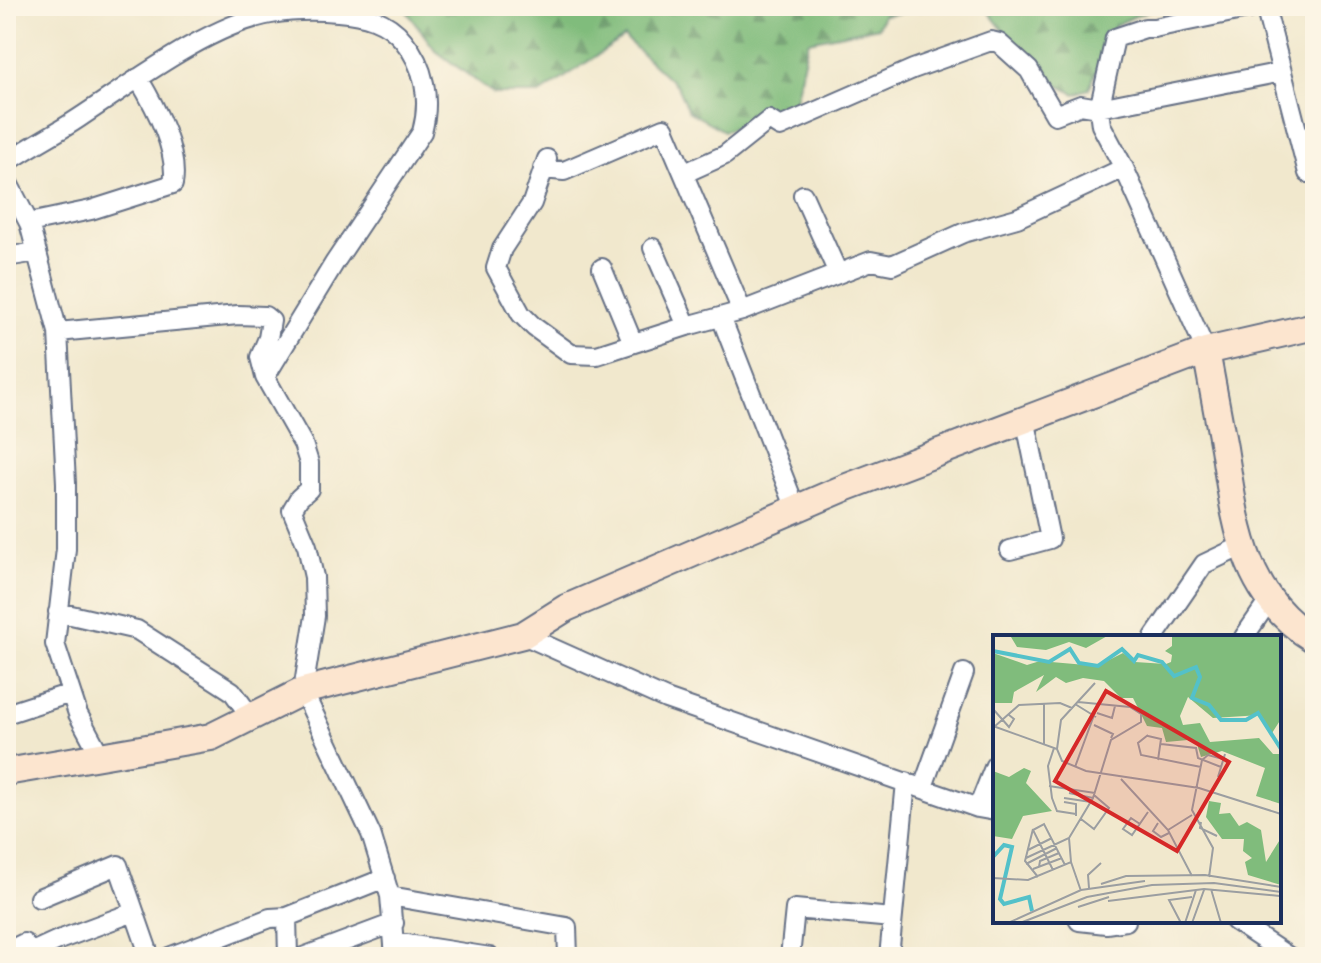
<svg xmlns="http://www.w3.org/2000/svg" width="1321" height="963" font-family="'Comic Neue',sans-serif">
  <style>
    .forest { fill: url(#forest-firs); stroke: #4e766d; stroke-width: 2 }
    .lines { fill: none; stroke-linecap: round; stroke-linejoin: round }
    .street-casing { stroke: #667085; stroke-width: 22 }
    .secondary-casing { stroke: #667085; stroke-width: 30 }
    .street { stroke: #fff; stroke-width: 18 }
    .secondary { stroke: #fce5cf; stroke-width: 26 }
    .inset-river { fill: none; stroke: #53c1c9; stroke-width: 4 }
    .inset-road { fill: none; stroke: #9b9ea1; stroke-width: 2 }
    .view { fill: #d62828; fill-opacity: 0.15; stroke: #d62828; stroke-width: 4 }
    .inset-edge { fill: none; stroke: #1b2f5e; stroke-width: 4 }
  </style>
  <defs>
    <pattern id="forest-firs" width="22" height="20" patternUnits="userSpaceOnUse" patternTransform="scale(2)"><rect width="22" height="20" fill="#80bc7c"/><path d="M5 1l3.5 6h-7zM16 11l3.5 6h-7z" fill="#689969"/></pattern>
  </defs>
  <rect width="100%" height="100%" fill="#fcf5e5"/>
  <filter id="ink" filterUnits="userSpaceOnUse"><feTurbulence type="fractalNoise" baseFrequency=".0125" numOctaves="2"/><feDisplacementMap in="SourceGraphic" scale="16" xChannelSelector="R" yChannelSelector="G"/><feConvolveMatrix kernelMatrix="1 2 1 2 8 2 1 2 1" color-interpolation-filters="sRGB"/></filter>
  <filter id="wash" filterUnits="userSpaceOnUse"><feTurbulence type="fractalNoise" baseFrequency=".006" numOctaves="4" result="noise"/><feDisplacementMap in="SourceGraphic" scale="32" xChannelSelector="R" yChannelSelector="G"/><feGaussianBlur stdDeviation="1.8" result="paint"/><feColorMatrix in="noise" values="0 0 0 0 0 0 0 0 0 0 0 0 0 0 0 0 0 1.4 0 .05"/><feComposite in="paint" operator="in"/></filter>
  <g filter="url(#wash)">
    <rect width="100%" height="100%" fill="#f1e8cd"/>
    <path class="forest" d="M 395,6 L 958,6 L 883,15 L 878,27 L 808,41 L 794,106 L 724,131 L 688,111 L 677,86 L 624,37 L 540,94 L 494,94 L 436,51 L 405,9 Z
      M 984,6 L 1158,6 L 1115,25 L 1089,89 L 1075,94 L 1038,75 Z"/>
  </g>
  <g filter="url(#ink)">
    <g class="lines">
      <defs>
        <path id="street" d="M 1265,6 L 1308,173
          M 547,159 L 532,203 L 502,249 L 496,268 L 521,314 L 534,327 L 571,354 L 597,355 L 687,326 L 742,311 L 871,261 L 892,265 L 963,233 L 1017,218 L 1124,168
          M 6,163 C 29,147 55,134 79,118 C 131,84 210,24 271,14 C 294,10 316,10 338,12 C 364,14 387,20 403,40 C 425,66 431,100 422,132 L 335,262 L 265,377 L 303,444 L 309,463 L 309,489 L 299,498 L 292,510 L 307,546 L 314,577 L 315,616 L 303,691 L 371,834 L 390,896 L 395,957
          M 543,169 L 564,171 L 664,128 L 742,311
          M 685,173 L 725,155 L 769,120 L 780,127 L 913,69 L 991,41 L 999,43 L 1029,70 L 1055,115 L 1081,105 L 1099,108 L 1282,72
          M 6,179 L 29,223 L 58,332 L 66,483 L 66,549 L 55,644 L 78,714 L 101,757
          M 803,195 L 838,273
          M 29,223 L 91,210 L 173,184 C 179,151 155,106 138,78
          M 653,248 L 687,326
          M 6,257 L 37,252
          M 602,268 L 633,343
          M 721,317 L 796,509
          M 58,332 L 238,315 L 265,316 L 271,321 L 268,338 L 260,357 L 265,377
          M 1206,351 L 1124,168 L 1101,125 L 1099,110 L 1115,38 L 1145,28 L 1154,28 L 1262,6
          M 1010,550 L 1050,539 L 1025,418
          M 58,612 L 137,630 L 232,691 L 251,717
          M 523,635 L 666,699 L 978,808 L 995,811
          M 1154,637 L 1204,564 L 1242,546
          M 1244,637 L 1270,599
          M 6,714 L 71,693
          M 923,787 L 964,673
          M 978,808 L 995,765
          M 390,896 L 567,927 L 568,957
          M 39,898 L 118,865 L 150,957
          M 287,917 L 288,957
          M 1079,921 L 1106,924 L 1126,921
          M 1235,921 L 1289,957
          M 394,942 L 490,957
          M 6,952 L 24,943 L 32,957
          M 30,953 L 56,941 L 134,912
          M 169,957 L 270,918 L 287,917 L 385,878
          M 303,957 L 394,923
          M 790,957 L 795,909 L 892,918
          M 889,957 L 906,782"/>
        <path id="secondary" d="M 1206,351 C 1212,383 1218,416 1224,448 C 1236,523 1242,596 1315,640
          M 6,772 L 211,737 L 303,691 L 523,635 L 566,608 L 842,489 L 1206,351 L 1315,326"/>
      </defs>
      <use href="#street" class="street-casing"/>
      <use href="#secondary" class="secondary-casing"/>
      <use href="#street" class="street"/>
      <use href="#secondary" class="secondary"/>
    </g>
  </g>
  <g transform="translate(993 635)">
    <rect width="288" height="288" fill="#f1e8cd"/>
    <path d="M 2,0 L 116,0 L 93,13 L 76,7 L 53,15 L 24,12 L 18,2 ZM 179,0 L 288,0 L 288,84 L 279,98 L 268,80 L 220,83 L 195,62 L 187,81 L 190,90 L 207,88 L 217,107 L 266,103 L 280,119 L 288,119 L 288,169 L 263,161 L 272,133 L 229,116 L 208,122 L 204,109 L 195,105 L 173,107 L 169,93 L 154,91 L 140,63 L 128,63 L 111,46 L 90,43 L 73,48 L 63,42 L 43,57 L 51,40 L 21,57 L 19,68 L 0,68 L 0,18 L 34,30 L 47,26 L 104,31 L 130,18 L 142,27 L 173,29 L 178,27 L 179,20 L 172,16 L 179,11 ZM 31,133 L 38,136 L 33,148 L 59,176 L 30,181 L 19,204 L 0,201 L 0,136 L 16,142 ZM 216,166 L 228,168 L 226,179 L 237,178 L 246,191 L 254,187 L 268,195 L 273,227 L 288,203 L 288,250 L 255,240 L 252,227 L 259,223 L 250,216 L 251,204 L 229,204 L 213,182 Z" fill="#80bc7c"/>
    <path class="inset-river" d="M 0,16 L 56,27 L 77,14 L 86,28 L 105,31 L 129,14 L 141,26 L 145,20 L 169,27 L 181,41 L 203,32 L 207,42 L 199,63 L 216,70 L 228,85 L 253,85 L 265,78 L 288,114M 0,222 L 11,210 L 19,212 L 7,264 L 11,269 L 36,262 L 39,276"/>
    <path class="inset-road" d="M 51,69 L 51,109M 82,69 L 103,82M 0,74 L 16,92 L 21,84 L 16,80M 104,78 L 119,83 L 122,71M 101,90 L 120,99 L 118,103M 0,91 L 64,114 L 69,126 L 93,136 L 206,153 L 288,179M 1,92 L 26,70 L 67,68 L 79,73M 155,100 L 145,108 L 148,120 L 208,132M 155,101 L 168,104 L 165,125M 168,109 L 203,113 L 205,123 L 228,132M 61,113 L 55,131 L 59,163 L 64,176 L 83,179M 64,114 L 68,85 L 102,48M 82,132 L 104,72M 225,142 L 232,119M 128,144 L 175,195 L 199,241M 56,151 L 102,158M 76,158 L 100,163M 71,163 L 98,167M 71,167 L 83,169 L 83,181M 88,184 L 101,194 L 116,173 L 101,160M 208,187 L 207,193 L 224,201M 165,188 L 160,196 L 168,202 L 176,198M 147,189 L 138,183 L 130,194 L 139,200 L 155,177M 40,194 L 32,226 L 45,242M 175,195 L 199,180M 76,203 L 78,227M 35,215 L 59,203M 33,223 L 76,203 L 100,163 L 118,105 L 148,87 L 148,79 L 137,72 L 85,67M 33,229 L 64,213M 46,232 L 47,226 L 66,218M 40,234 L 69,223M 60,235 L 40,195 L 51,189 L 72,230M 216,242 L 220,213 L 199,175 L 209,125 L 215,120 L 230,124M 0,243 L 35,245 L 78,227 L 88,256M 108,249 L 133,241 L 212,240 L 288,252M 96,253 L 95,240 L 108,228M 218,254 L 228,288M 115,266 L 211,254 L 287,261M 85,272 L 116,262M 15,288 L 88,255 L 152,246M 27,288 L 94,262 L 159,250 L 221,248 L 288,257M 188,288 L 176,265 L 199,262M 192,288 L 203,255M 199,288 L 211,255"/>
    <path class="view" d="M 113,56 L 236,127 L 184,216 L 62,146 Z"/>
    <rect width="288" height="288" class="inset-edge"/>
  </g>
  <rect width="1321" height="963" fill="none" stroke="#fcf5e5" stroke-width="32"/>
</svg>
